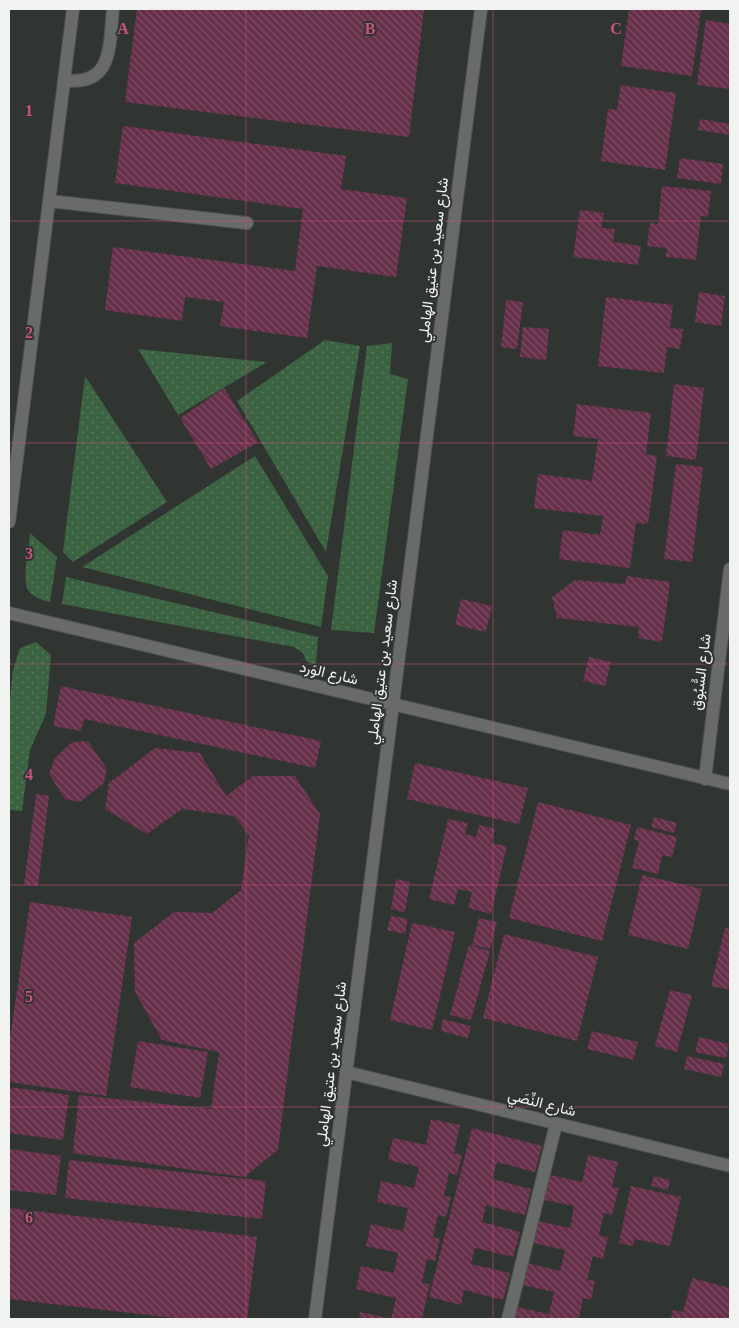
<svg xmlns="http://www.w3.org/2000/svg" width="739" height="1328" font-family="'Times New Roman',Vazirmatn,serif">
  <style>
    .grass { fill: url(#grass-dots) }
    .building { fill: url(#building-back-hatch) }
    .lines { fill: none; stroke-linecap: round; stroke-linejoin: round }
    .minor-casing { stroke: #505350; stroke-width: 14 }
    .minor { stroke: #696b69; stroke-width: 12 }
    .grid { fill: none; stroke: #ce4f80; stroke-width: 1; stroke-opacity: 0.55 }
    .labels { text-anchor: middle; dominant-baseline: central; stroke-width: 4; stroke-linejoin: round; paint-order: stroke }
    .street-label { font-size: 15px; fill: #f1f3f1; stroke: #313531 }
    .grid-label { font-size: 16px; text-anchor: middle; font-weight: bold; fill: #ce4f80; stroke: #313531; stroke-width: 4; stroke-linejoin: round; paint-order: stroke }
  </style>
  <defs>
    <pattern id="grass-dots" width="8" height="8" patternUnits="userSpaceOnUse" patternTransform="scale(1.25)"><rect width="8" height="8" fill="#3b6241"/><path d="M2 2h.1M6 6h.1" fill="none" stroke="#58795d" stroke-width="1.8" stroke-linecap="round"/></pattern>
    <pattern id="building-back-hatch" width="6" height="6" patternUnits="userSpaceOnUse" patternTransform="scale(1.25)"><rect width="6" height="6" fill="#662f4a"/><path d="M-1 5l2 2M0 0l6 6M5-1l2 2" fill="none" stroke="#7c4e65"/></pattern>
  </defs>
  <rect width="100%" height="100%" fill="#313531"/>
  <path class="grass" d="M 325,340 L 360,346 L 326,552 L 237,401 Z
    M 392,343 L 390,374 L 408,379 L 374,633 L 331,630 L 367,346 Z
    M 138,349 L 267,362 L 178,415 Z
    M 85,376 L 167,502 L 73,562 L 63,552 Z
    M 255,456 L 328,576 L 321,627 L 82,567 Z
    M 30,533 L 57,557 L 50,602 C 26,596 24,588 26,565 C 28,555 29,544 30,533 Z
    M 66,577 L 318,637 L 316,665 L 306,661 L 303,653 L 294,647 L 62,604 Z
    M 36,642 L 51,655 L 46,714 L 30,750 L 22,811 L 9,810 L 9,707 L 13,670 L 20,648 Z"/>
  <path class="building" d="M 137,9 L 424,9 L 409,137 L 125,102 Z
    M 629,9 L 701,9 L 692,76 L 621,66 Z
    M 706,20 L 730,24 L 730,89 L 697,85 Z
    M 621,85 L 676,93 L 665,170 L 601,161 L 608,109 L 617,110 Z
    M 700,119 L 730,124 L 730,135 L 698,130 Z
    M 123,126 L 346,156 L 341,189 L 407,198 L 396,277 L 317,266 L 307,338 L 220,326 L 224,302 L 185,297 L 182,321 L 105,310 L 113,247 L 295,271 L 303,209 L 115,183 Z
    M 680,158 L 723,164 L 721,184 L 677,178 Z
    M 662,186 L 711,191 L 708,217 L 701,216 L 696,260 L 666,257 L 667,248 L 647,246 L 650,223 L 658,224 Z
    M 580,210 L 604,213 L 601,228 L 615,229 L 613,242 L 641,246 L 638,265 L 573,257 Z
    M 699,292 L 725,296 L 721,326 L 695,322 Z
    M 606,297 L 673,305 L 670,328 L 683,329 L 680,349 L 667,347 L 664,373 L 598,366 Z
    M 506,300 L 523,302 L 517,349 L 501,347 Z
    M 523,327 L 549,329 L 546,360 L 520,357 Z
    M 674,384 L 704,388 L 696,460 L 666,456 Z
    M 224,388 L 258,442 L 211,469 L 180,418 Z
    M 577,404 L 651,413 L 646,454 L 657,456 L 648,524 L 636,523 L 630,568 L 559,559 L 563,530 L 600,535 L 603,516 L 534,508 L 538,474 L 592,481 L 598,439 L 573,436 Z
    M 676,464 L 703,467 L 692,562 L 664,559 Z
    M 627,576 L 670,582 L 662,642 L 638,638 L 639,627 L 557,618 L 552,597 L 575,580 L 625,584 Z
    M 461,599 L 492,606 L 486,632 L 455,625 Z
    M 589,657 L 611,662 L 605,686 L 583,681 Z
    M 61,686 L 321,741 L 315,768 L 84,719 L 81,731 L 53,726 Z
    M 88,741 L 107,769 L 104,783 L 80,802 L 65,799 L 49,774 L 55,758 L 72,742 Z
    M 155,748 L 200,753 L 226,796 L 253,776 L 295,776 L 320,814 L 278,1150 L 244,1177 L 73,1153 L 79,1095 L 211,1109 L 219,1052 L 162,1040 L 135,992 L 134,943 L 174,912 L 212,913 L 241,890 L 249,835 L 234,816 L 182,809 L 147,834 L 105,809 L 109,783 Z
    M 415,763 L 528,788 L 519,824 L 407,799 Z
    M 36,794 L 49,796 L 38,886 L 24,885 Z
    M 538,802 L 631,825 L 602,941 L 509,918 Z
    M 654,817 L 677,823 L 674,833 L 651,827 Z
    M 448,819 L 468,823 L 465,834 L 476,837 L 479,825 L 495,829 L 491,843 L 507,846 L 491,914 L 468,908 L 472,892 L 458,889 L 454,905 L 429,899 Z
    M 637,827 L 677,837 L 672,857 L 662,855 L 658,874 L 632,868 L 639,841 L 634,840 Z
    M 642,875 L 702,889 L 688,949 L 628,935 Z
    M 396,879 L 410,882 L 405,912 L 391,909 Z
    M 30,902 L 132,917 L 106,1096 L 9,1082 L 9,1045 Z
    M 391,916 L 408,919 L 405,934 L 387,930 Z
    M 479,918 L 497,922 L 490,949 L 472,945 Z
    M 412,923 L 455,932 L 432,1030 L 390,1020 Z
    M 725,928 L 730,929 L 730,990 L 711,986 Z
    M 504,934 L 598,957 L 577,1041 L 483,1018 Z
    M 469,945 L 490,951 L 471,1020 L 450,1015 Z
    M 670,990 L 692,995 L 677,1052 L 655,1046 Z
    M 443,1019 L 471,1026 L 468,1038 L 441,1031 Z
    M 592,1031 L 638,1042 L 633,1060 L 587,1049 Z
    M 699,1037 L 729,1044 L 726,1058 L 695,1052 Z
    M 138,1041 L 208,1052 L 200,1098 L 130,1087 Z
    M 687,1056 L 724,1064 L 721,1077 L 684,1069 Z
    M 9,1087 L 69,1095 L 63,1140 L 9,1133 Z
    M 431,1119 L 460,1125 L 454,1153 L 462,1155 L 457,1175 L 449,1173 L 444,1196 L 451,1197 L 446,1217 L 438,1215 L 433,1237 L 440,1239 L 435,1261 L 427,1259 L 422,1283 L 430,1284 L 422,1319 L 391,1319 L 396,1298 L 356,1289 L 361,1266 L 394,1273 L 398,1253 L 366,1246 L 371,1224 L 403,1231 L 408,1208 L 377,1202 L 381,1181 L 414,1188 L 419,1167 L 388,1160 L 393,1138 L 426,1145 Z
    M 472,1128 L 542,1146 L 535,1172 L 497,1162 L 492,1179 L 531,1189 L 525,1215 L 486,1205 L 482,1222 L 520,1232 L 513,1257 L 475,1248 L 471,1264 L 510,1273 L 503,1300 L 464,1290 L 461,1305 L 429,1297 Z
    M 9,1149 L 61,1156 L 56,1195 L 9,1190 Z
    M 588,1155 L 618,1162 L 612,1187 L 619,1188 L 612,1215 L 604,1213 L 599,1235 L 608,1238 L 603,1259 L 593,1256 L 587,1280 L 595,1281 L 591,1300 L 583,1298 L 579,1319 L 513,1319 L 516,1307 L 549,1314 L 554,1292 L 522,1285 L 527,1263 L 560,1271 L 565,1250 L 533,1243 L 538,1221 L 570,1228 L 574,1206 L 544,1200 L 550,1175 L 582,1182 Z
    M 69,1160 L 266,1181 L 262,1219 L 65,1198 Z
    M 654,1176 L 670,1180 L 668,1190 L 651,1186 Z
    M 631,1186 L 681,1197 L 670,1246 L 635,1239 L 633,1246 L 619,1243 Z
    M 9,1208 L 257,1237 L 247,1319 L 183,1319 L 9,1299 Z
    M 692,1278 L 730,1288 L 730,1319 L 671,1319 L 673,1310 L 683,1312 Z
    M 360,1312 L 389,1318 L 389,1319 L 359,1319 Z"/>
  <g class="lines">
    <defs>
      <path id="minor" d="M 64,80 C 114,87 109,44 113,9
        M 49,201 L 247,223
        M 9,522 L 73,9
        M 9,613 L 730,784
        M 705,779 L 730,569
        M 346,1072 L 730,1166
        M 315,1319 L 481,9
        M 508,1319 L 556,1124"/>
    </defs>
    <use href="#minor" class="minor-casing"/>
    <use href="#minor" class="minor"/>
  </g>
  <path class="grid" d="M 246,9 L 246,1319M 493,9 L 493,1319M 9,221 L 730,221M 9,443 L 730,443M 9,664 L 730,664M 9,885 L 730,885M 9,1107 L 730,1107"/>
  <g class="labels">
    <g class="street-label">
      <text transform="translate(433 260) rotate(-83)">شارع سعيد بن عتيق الهاملي</text>
      <text transform="translate(382 662) rotate(-83)">شارع سعيد بن عتيق الهاملي</text>
      <text transform="translate(701 672) rotate(-83)">شارع السُّبُوق</text>
      <text transform="translate(329 673) rotate(13)">شارع الوَرد</text>
      <text transform="translate(331 1064) rotate(-83)">شارع سعيد بن عتيق الهاملي</text>
      <text transform="translate(542 1103) rotate(14)">شارع النِّصَي</text>
    </g>
  </g>
  <g class="grid-label">
    <text x="123" y="34">A</text>
    <text x="370" y="34">B</text>
    <text x="616" y="34">C</text>
    <text x="29" y="116">1</text>
    <text x="29" y="338">2</text>
    <text x="29" y="559">3</text>
    <text x="29" y="780">4</text>
    <text x="29" y="1002">5</text>
    <text x="29" y="1223">6</text>
  </g>
  <rect width="739" height="1328" fill="none" stroke="#f1f3f1" stroke-width="20"/>
</svg>
